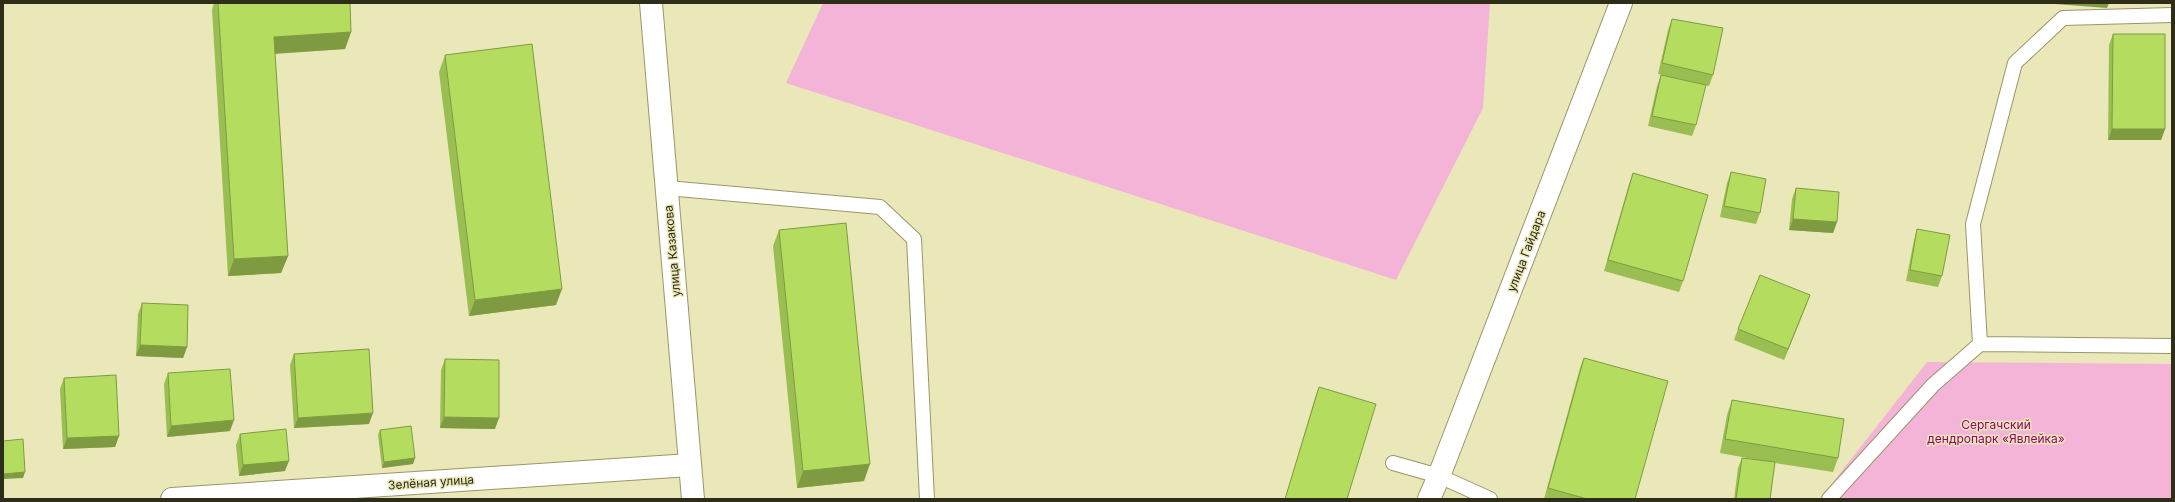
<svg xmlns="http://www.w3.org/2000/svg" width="2175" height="502" font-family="Inter,sans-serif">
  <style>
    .green { fill: #f3b4d7 }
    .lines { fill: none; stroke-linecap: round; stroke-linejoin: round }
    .service-casing { stroke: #99966a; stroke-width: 16 }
    .minor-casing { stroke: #99966a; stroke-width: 24 }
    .secondary-casing { stroke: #99966a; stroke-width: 24 }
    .service { stroke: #fff; stroke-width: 14 }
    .minor { stroke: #fff; stroke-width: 22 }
    .secondary { stroke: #fff; stroke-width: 22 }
    .wall { fill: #9bbe52 }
    .shaded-wall { fill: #7e9b42 }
    .building { fill: #b4dd5f; stroke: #7e9b42 }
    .labels { text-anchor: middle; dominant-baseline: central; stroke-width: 3; stroke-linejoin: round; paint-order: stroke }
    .street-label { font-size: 12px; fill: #2e2d1a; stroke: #eae8b8 }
    .park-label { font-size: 12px; fill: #93006a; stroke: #eae8b8 }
  </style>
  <rect width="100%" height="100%" fill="#eae8b8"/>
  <path class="green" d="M 823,3 L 1490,3 L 1483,108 L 1396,280 L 786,83 Z
    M 1927,362 L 2172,364 L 2172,499 L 1820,499 Z"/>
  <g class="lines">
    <defs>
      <path id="service" d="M 667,188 L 880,207 L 914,239 L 927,499
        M 1980,344 L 1973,224 L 2015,63 L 2063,18 L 2172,15
        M 1393,463 L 1439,476 L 1490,499
        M 1829,499 L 1933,385 L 1980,344 L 2172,346"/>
      <path id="minor" d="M 172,499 L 690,465
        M 1429,499 L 1439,476 L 1621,3"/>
      <path id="secondary" d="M 651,3 L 693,499"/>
    </defs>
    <use href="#service" class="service-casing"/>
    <use href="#minor" class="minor-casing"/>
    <use href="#secondary" class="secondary-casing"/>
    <use href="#service" class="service"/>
    <use href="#minor" class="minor"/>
    <use href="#secondary" class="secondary"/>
  </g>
  <path class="wall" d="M 214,3 L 350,3 L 351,32 L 345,49 L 275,54 L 288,256 L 281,273 L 228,276 L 212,10 Z
    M 1672,19 L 1713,75 L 1709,86 L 1658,74 L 1668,30 Z
    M 2113,34 L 2165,129 L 2161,140 L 2108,140 L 2109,45 Z
    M 445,55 L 556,305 L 469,316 L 439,72 Z
    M 1661,75 L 1696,125 L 1692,136 L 1648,126 L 1657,86 Z
    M 1731,172 L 1760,213 L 1756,224 L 1720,217 L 1727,183 Z
    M 1633,173 L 1683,281 L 1679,292 L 1604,271 L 1629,184 Z
    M 1796,188 L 1837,222 L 1833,233 L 1789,230 L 1792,199 Z
    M 1917,229 L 1942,276 L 1938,287 L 1906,281 L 1914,240 Z
    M 779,230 L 864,481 L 797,488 L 773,246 Z
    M 1810,295 L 1784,360 L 1734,340 L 1738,329 Z
    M 142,303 L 187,347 L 183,358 L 136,356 L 138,314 Z
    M 294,354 L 369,424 L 294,428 L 290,365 Z
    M 1584,358 L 1635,499 L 1544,499 L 1580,368 Z
    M 445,359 L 495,429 L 440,428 L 441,370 Z
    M 168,373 L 230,431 L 167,437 L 164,384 Z
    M 64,378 L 119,436 L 115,447 L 63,449 L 60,389 Z
    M 1319,387 L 1347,499 L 1285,499 L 1315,398 Z
    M 1732,400 L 1838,458 L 1833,472 L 1775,463 L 1770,499 L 1734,499 L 1738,468 L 1742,458 L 1769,462 L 1720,453 L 1727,415 Z
    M 380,430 L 415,458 L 413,464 L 382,468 L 378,435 Z
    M 240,434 L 285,471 L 239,476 L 236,445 Z"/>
  <path class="shaded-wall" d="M 2042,3 L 2109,3 L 2107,8 Z
    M 351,32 L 345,49 L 268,54 L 274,37 Z
    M 2112,129 L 2165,129 L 2161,140 L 2108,140 Z
    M 1793,219 L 1837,222 L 1833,233 L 1789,230 Z
    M 288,256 L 281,273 L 228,276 L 234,259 Z
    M 562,289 L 556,305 L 469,316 L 475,300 Z
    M 1810,295 L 1806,306 L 1784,360 L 1788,349 Z
    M 140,345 L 187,347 L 183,358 L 136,356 Z
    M 373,413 L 369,424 L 294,428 L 298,418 Z
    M 444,417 L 499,418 L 495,429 L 440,428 Z
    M 234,420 L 230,431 L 167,437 L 171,426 Z
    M 119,436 L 115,447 L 63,449 L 67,438 Z
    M 415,458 L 413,464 L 382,468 L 384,462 Z
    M 289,461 L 285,471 L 239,476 L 243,465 Z
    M 870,464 L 864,481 L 797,488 L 803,471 Z
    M 25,472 L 23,478 L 3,479 L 3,474 Z"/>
  <path class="building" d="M 218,3 L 350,3 L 351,32 L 274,37 L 288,256 L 234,259 Z
    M 1672,19 L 1723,28 L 1713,75 L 1662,63 Z
    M 2113,34 L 2165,34 L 2165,129 L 2112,129 Z
    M 532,44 L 562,289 L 475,300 L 445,55 Z
    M 1661,75 L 1706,85 L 1696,125 L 1652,116 Z
    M 1731,172 L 1766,179 L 1760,213 L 1724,206 Z
    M 1633,173 L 1708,195 L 1683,281 L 1608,260 Z
    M 1796,188 L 1839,192 L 1837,222 L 1793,219 Z
    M 846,223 L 870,464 L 803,471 L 779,230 Z
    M 1917,229 L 1950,235 L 1942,276 L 1910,270 Z
    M 1760,275 L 1810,295 L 1788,349 L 1738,329 Z
    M 142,303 L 188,305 L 187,347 L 140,345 Z
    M 369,349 L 373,413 L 298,418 L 294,354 Z
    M 1584,358 L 1668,381 L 1635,499 L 1587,499 L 1548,488 Z
    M 445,359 L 499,360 L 499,418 L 444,417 Z
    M 230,369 L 234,420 L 171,426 L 168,373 Z
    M 116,375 L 119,436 L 67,438 L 64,378 Z
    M 1319,387 L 1376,404 L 1347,499 L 1285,499 Z
    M 1732,400 L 1844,419 L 1838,458 L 1725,439 Z
    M 411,426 L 415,458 L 384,462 L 380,430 Z
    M 286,429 L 289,461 L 243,465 L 240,434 Z
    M 23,439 L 25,472 L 3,474 L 3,441 Z
    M 1742,458 L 1775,462 L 1770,499 L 1736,499 Z"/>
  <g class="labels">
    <g class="street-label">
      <text transform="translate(672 251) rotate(-95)">улица Казакова</text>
      <text transform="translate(1526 251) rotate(-69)">улица Гайдара</text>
      <text transform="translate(431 482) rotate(-4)">Зелёная улица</text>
    </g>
    <g class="park-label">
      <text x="1996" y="424">Сергачский<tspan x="1996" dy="14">дендропарк «Явлейка»</tspan></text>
    </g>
  </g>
  <rect width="2175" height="502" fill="none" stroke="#2e2d1a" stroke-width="8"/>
</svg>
